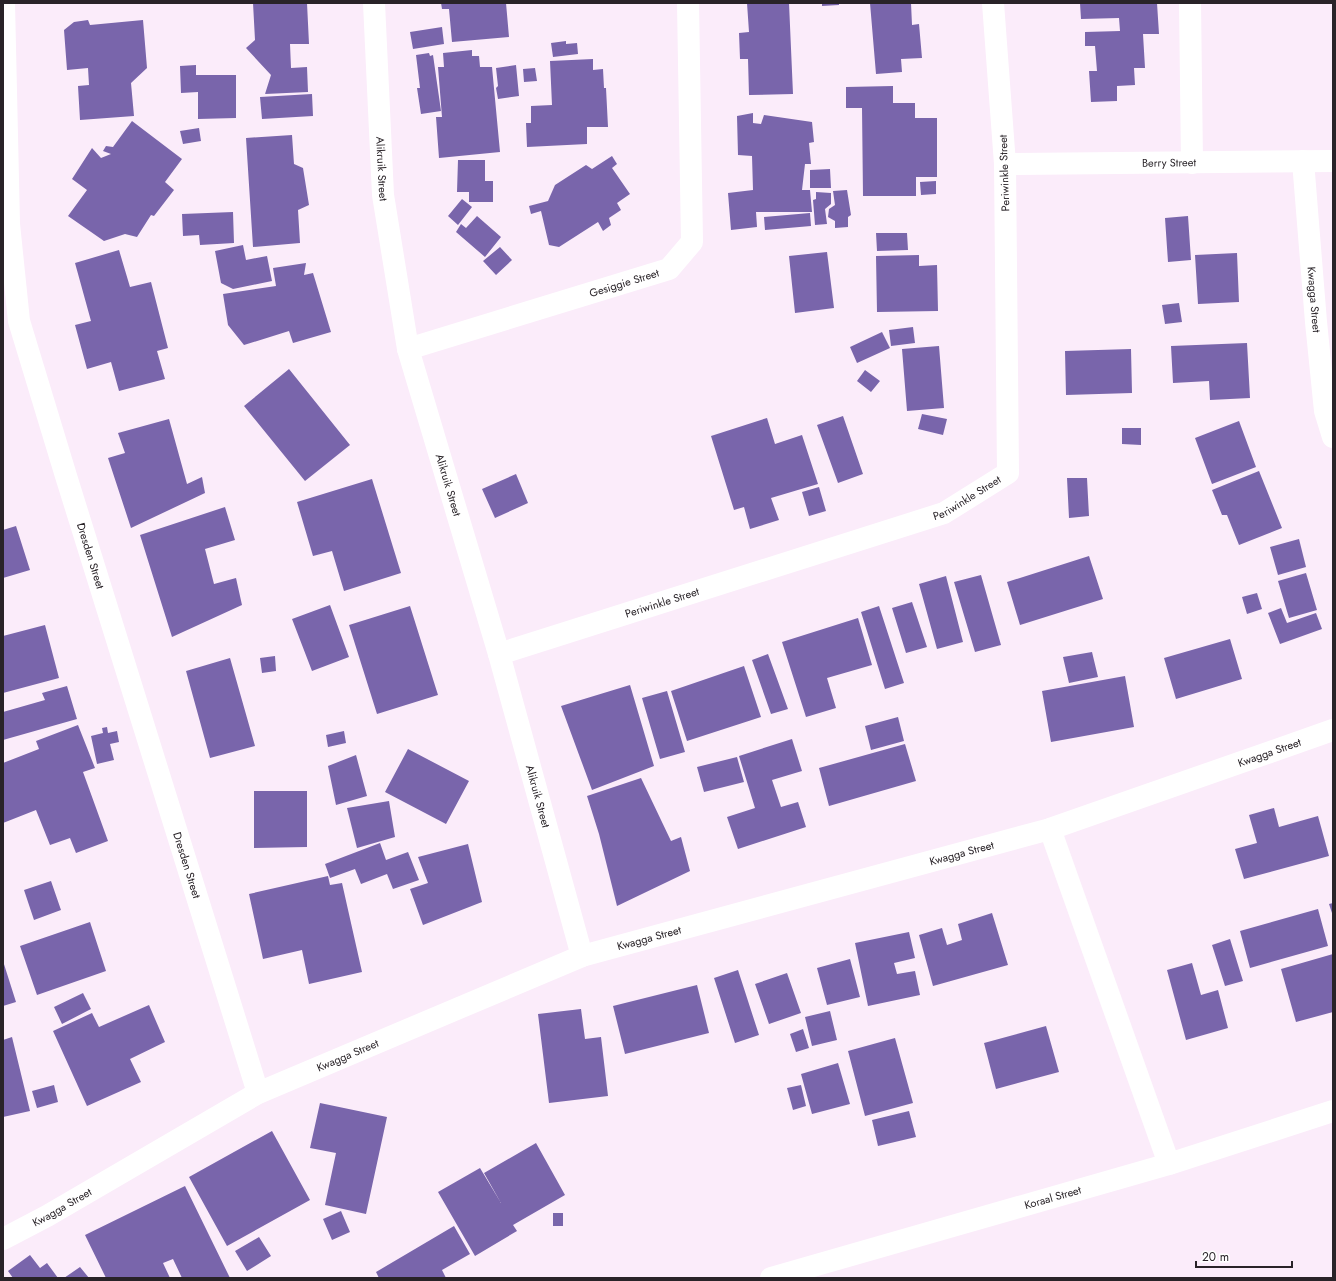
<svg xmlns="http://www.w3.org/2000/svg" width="1336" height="1281" font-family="Jost,sans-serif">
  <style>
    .building { fill: #7965ab }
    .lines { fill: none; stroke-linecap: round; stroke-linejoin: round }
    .street { stroke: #fff; stroke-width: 22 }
    .secondary { stroke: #fff; stroke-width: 22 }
    .labels { text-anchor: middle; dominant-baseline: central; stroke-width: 3; stroke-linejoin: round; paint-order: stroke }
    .street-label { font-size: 11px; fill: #292328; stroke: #fff }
  </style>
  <rect width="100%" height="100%" fill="#fbecfa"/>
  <path class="building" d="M 253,3 L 307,3 L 309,44 L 290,44 L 291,68 L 307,67 L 308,92 L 265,94 L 271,75 L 246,48 L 255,40 Z
    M 441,3 L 506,3 L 509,37 L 452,42 L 449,9 L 442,9 Z
    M 747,3 L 789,3 L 793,94 L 749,95 L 748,59 L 740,59 L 739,33 L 749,32 Z
    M 822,3 L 839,3 L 839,5 L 822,6 Z
    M 870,3 L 911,3 L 912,25 L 919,24 L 922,58 L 901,59 L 902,72 L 876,74 Z
    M 1080,3 L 1157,3 L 1159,34 L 1143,34 L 1145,68 L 1134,68 L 1135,85 L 1117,86 L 1117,101 L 1091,102 L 1089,71 L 1097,71 L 1095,46 L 1085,46 L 1085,32 L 1120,31 L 1119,18 L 1081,19 Z
    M 88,20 L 90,25 L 143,20 L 147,68 L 131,83 L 134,116 L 80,120 L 78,86 L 89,85 L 88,68 L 67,70 L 64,30 L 74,22 Z
    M 442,27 L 444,44 L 413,49 L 410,32 Z
    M 566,41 L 566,44 L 577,43 L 578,54 L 553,57 L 551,43 Z
    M 472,50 L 472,56 L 479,56 L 480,67 L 492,67 L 500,152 L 439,158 L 436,117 L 442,117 L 438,67 L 444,67 L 443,53 Z
    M 429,53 L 430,56 L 433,55 L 441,111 L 421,114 L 417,88 L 420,88 L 416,55 Z
    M 593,59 L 593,70 L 603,69 L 604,88 L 606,88 L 608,127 L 587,127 L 587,144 L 527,147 L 526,123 L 531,123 L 531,106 L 552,105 L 550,61 Z
    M 196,65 L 196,75 L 236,75 L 236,118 L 198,119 L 198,92 L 181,93 L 180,66 Z
    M 516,65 L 519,96 L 498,99 L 496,88 L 498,86 L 496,68 Z
    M 535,68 L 537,81 L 524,82 L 523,69 Z
    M 893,86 L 893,103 L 915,103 L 915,118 L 937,118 L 937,177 L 916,177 L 916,196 L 863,196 L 862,108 L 846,108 L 846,87 Z
    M 312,94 L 313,116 L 262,119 L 260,97 Z
    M 753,113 L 753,123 L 761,124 L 764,115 L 812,122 L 814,142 L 809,143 L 811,164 L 805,164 L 802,190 L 810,190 L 812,212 L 756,212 L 757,227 L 731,230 L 728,193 L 753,190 L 752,156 L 738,155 L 737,116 Z
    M 132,121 L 182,159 L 165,182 L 174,190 L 154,216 L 151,215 L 137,237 L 125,234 L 104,241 L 68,216 L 87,190 L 72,179 L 92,148 L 101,158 L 111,154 L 103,151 L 106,146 L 113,147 Z
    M 199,128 L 201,141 L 183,144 L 180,131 Z
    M 292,135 L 294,164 L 303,168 L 309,205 L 298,210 L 300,243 L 253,247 L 246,138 Z
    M 612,156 L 617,164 L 612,168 L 630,194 L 617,203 L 621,210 L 609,218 L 611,225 L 603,231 L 598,222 L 559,247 L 549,245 L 541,211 L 531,214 L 529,206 L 548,201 L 555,185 L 586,165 L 592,169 Z
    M 458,160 L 485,160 L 485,181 L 493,181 L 493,202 L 469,202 L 469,192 L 457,192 Z
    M 830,169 L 831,188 L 810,188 L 810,170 Z
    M 936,181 L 936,194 L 921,195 L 920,182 Z
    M 847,190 L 851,215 L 848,217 L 848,227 L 835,228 L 835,221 L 828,217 L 829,209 L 835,205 L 833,191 Z
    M 816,192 L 831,193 L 831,204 L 825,209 L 827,224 L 815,225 L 813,200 L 816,199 Z
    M 462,199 L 472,207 L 458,225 L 448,216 Z
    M 233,212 L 234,243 L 200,245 L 199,235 L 183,236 L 182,214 Z
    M 810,213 L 811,226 L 765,230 L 764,217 Z
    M 477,216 L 501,237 L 485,257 L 456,232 L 461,224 L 466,228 Z
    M 1188,216 L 1191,260 L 1168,262 L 1165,218 Z
    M 876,233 L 907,233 L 908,250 L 877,251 Z
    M 243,245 L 246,260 L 267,256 L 272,281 L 233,289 L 221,283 L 215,251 Z
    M 500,247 L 512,260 L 496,275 L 483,261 Z
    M 119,250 L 130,287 L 151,282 L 168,348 L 157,351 L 165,379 L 119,391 L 111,362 L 87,369 L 75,325 L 91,321 L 75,263 Z
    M 827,252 L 834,308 L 795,313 L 789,256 Z
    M 1237,253 L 1239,302 L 1198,304 L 1195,255 Z
    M 919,255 L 919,266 L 937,265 L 938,311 L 877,312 L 876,256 Z
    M 306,263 L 304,275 L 313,273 L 331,332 L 293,343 L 289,331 L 244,345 L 228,325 L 223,294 L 276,286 L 273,268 Z
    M 1179,303 L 1182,322 L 1165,324 L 1162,305 Z
    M 913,327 L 915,343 L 891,346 L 889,330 Z
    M 882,332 L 890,348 L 857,363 L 850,347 Z
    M 1247,343 L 1250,398 L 1210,400 L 1209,381 L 1173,383 L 1171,346 Z
    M 939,346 L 944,408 L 907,411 L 902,349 Z
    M 1131,349 L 1132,393 L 1066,395 L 1065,351 Z
    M 289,369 L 350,445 L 305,481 L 244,406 Z
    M 865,370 L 880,381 L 871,392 L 857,381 Z
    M 922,414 L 947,419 L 943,435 L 918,429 Z
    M 843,416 L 863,474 L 838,483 L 817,425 Z
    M 767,418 L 775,444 L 802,435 L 818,484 L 771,498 L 779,520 L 750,529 L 744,507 L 734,510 L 711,436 Z
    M 169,419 L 187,484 L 202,477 L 205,493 L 131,528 L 108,458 L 125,453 L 118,433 Z
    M 1239,421 L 1256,467 L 1212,484 L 1195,438 Z
    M 1122,428 L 1141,428 L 1141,445 L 1122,444 Z
    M 1259,471 L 1282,528 L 1239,545 L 1227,515 L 1222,515 L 1212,490 Z
    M 516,474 L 528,503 L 495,518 L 482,489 Z
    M 1067,478 L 1087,478 L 1089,516 L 1069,518 Z
    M 372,479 L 401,573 L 344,591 L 332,551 L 313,556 L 297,502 Z
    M 819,487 L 826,511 L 809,516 L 802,492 Z
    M 225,507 L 235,540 L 205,549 L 214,584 L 236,578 L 242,605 L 172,637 L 140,535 Z
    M 16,526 L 30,570 L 3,578 L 3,530 Z
    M 1299,539 L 1306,567 L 1278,575 L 1270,547 Z
    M 1089,556 L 1103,599 L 1020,625 L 1007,582 Z
    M 1306,573 L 1317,610 L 1289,618 L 1278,581 Z
    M 981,575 L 1001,645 L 975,652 L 954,582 Z
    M 946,576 L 963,642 L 937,649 L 919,584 Z
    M 1257,593 L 1262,609 L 1247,614 L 1242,597 Z
    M 912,602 L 927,647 L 906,653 L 892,608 Z
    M 330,605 L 349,657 L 312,671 L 292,619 Z
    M 410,606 L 438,695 L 377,714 L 349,625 Z
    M 879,606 L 904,683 L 885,689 L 861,612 Z
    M 1281,608 L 1287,623 L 1316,613 L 1322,629 L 1280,644 L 1268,613 Z
    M 858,618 L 872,665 L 827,678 L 836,708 L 806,717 L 782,642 Z
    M 45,625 L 59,678 L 3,693 L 3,636 Z
    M 1230,639 L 1242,679 L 1176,699 L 1164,658 Z
    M 1092,652 L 1098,677 L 1069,683 L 1063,657 Z
    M 768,654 L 788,709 L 771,714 L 752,660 Z
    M 275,656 L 276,671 L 262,673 L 260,658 Z
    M 230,658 L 255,746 L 210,758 L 186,671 Z
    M 744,666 L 761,717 L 687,741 L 671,691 Z
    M 1125,676 L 1134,727 L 1051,742 L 1042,691 Z
    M 630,685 L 654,766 L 592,790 L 561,706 Z
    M 67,686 L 77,719 L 3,740 L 3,712 L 45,700 L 42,693 Z
    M 667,691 L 685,752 L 660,759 L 642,698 Z
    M 898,717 L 904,741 L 871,750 L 865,726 Z
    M 78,725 L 95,768 L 83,772 L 108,841 L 76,853 L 70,838 L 50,845 L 36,810 L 3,823 L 3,763 L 39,749 L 36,741 Z
    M 107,727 L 108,733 L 117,731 L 119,742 L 110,744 L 114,760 L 97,764 L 91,736 L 103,733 L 102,728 Z
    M 344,731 L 346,743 L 328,747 L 326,735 Z
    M 792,739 L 802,771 L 772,780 L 781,807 L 798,802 L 806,827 L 738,849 L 727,817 L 755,808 L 739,756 Z
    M 905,744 L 916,781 L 829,806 L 819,768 Z
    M 408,749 L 469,781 L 446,824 L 385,792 Z
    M 356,755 L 367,796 L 336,805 L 328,766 Z
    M 737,757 L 744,782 L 704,792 L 697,767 Z
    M 641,778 L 671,841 L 681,837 L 690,871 L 617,906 L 599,834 L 587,796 Z
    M 254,791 L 307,791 L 307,847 L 254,848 Z
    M 389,801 L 395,837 L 357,848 L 347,808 Z
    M 1274,808 L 1279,827 L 1318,816 L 1329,856 L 1244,879 L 1235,849 L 1257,843 L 1249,815 Z
    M 380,843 L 386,860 L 408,852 L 419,880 L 393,889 L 387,874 L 361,884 L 355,869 L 330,878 L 325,864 Z
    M 468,844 L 482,902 L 423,925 L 410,889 L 428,883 L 418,857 Z
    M 328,876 L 330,885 L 342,883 L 362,972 L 309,984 L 302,950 L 263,959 L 249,894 Z
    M 51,881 L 61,910 L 34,920 L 24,890 Z
    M 1333,903 L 1333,916 L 1329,904 Z
    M 1318,909 L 1328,946 L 1250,968 L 1240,931 Z
    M 992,913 L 1008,965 L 933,986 L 919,935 L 942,928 L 947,945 L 962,940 L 958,924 Z
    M 90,922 L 106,971 L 37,995 L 20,946 Z
    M 909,932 L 915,958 L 894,963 L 897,974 L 915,971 L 920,995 L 868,1006 L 855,943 Z
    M 1230,939 L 1243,981 L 1225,986 L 1212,945 Z
    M 1333,954 L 1333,1012 L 1296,1022 L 1281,969 Z
    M 850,959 L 860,997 L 827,1005 L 817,968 Z
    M 3,961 L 16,1002 L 3,1006 Z
    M 1192,963 L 1201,995 L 1218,990 L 1228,1028 L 1186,1040 L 1167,970 Z
    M 738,970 L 759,1035 L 735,1043 L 714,978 Z
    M 787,973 L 801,1013 L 769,1024 L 755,984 Z
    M 697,985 L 709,1033 L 625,1054 L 613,1006 Z
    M 83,993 L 91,1009 L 62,1024 L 54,1007 Z
    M 149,1005 L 165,1042 L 130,1059 L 141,1082 L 87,1106 L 53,1031 L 92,1013 L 99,1027 Z
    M 581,1009 L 585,1039 L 601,1037 L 608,1096 L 549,1103 L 538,1014 Z
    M 830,1011 L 837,1040 L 812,1046 L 805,1017 Z
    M 1046,1026 L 1059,1072 L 996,1089 L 984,1043 Z
    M 803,1029 L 809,1048 L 796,1052 L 790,1034 Z
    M 12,1037 L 30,1111 L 3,1117 L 3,1040 Z
    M 895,1038 L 913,1103 L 865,1116 L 848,1051 Z
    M 838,1063 L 850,1104 L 812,1114 L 801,1074 Z
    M 54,1085 L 58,1102 L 37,1108 L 32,1091 Z
    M 801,1085 L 806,1106 L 793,1110 L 787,1088 Z
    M 320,1103 L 387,1117 L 366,1214 L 325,1205 L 336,1153 L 310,1148 Z
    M 909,1111 L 916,1137 L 878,1146 L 872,1120 Z
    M 272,1131 L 310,1200 L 227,1246 L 189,1177 Z
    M 536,1143 L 565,1195 L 513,1225 L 517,1231 L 475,1256 L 438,1192 L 480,1168 L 501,1203 L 484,1173 Z
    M 185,1186 L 230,1278 L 182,1278 L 173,1259 L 163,1263 L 170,1278 L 106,1278 L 85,1235 Z
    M 341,1211 L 350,1232 L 332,1240 L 323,1219 Z
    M 553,1213 L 563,1213 L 563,1226 L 553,1226 Z
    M 454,1226 L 470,1254 L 442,1270 L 446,1278 L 379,1278 L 376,1272 Z
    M 259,1237 L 271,1256 L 247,1271 L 235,1251 Z
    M 30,1255 L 40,1268 L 47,1263 L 58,1278 L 13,1278 L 8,1271 Z
    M 80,1267 L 89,1278 L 64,1278 Z"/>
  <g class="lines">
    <g class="street">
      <path id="s1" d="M 4,3 L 9,224 L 19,321 L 66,476 L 258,1093"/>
      <path id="s2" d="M 374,3 L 383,195 L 408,349 L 499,654 L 582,956"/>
      <path d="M 1190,3 L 1192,163"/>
      <path id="s3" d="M 1303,161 L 1316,322 L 1325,411 L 1333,437"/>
      <path id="s4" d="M 1005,164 L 1333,161"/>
      <path id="s5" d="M 408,349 L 669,269 L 692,242 L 688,3"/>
      <path id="s6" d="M 499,654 L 944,513 L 1008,473 L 1005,164 L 993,3"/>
      <path d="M 1050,829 L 1169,1164"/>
      <path id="s7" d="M 3,1239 L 47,1216 L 258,1093 L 582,956 L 1050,829 L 1333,730"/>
    </g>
    <path class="secondary" id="s8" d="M 771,1278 L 1169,1164 L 1333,1111"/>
  </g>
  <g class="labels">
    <g class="street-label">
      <text stroke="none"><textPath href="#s4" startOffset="164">Berry Street</textPath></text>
      <text stroke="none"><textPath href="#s2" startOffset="166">Alikruik Street</textPath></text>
      <text transform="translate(1004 173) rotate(-92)">Periwinkle Street</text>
      <text stroke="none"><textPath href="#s5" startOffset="226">Gesiggie Street</textPath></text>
      <text stroke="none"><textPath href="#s3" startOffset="139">Kwagga Street</textPath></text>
      <text stroke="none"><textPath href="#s2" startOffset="490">Alikruik Street</textPath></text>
      <text stroke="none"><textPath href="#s6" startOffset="494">Periwinkle Street</textPath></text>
      <text stroke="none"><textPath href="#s1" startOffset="564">Dresden Street</textPath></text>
      <text stroke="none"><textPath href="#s6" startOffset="171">Periwinkle Street</textPath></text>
      <text stroke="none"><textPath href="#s7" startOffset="1363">Kwagga Street</textPath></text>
      <text stroke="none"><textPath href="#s2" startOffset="814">Alikruik Street</textPath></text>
      <text stroke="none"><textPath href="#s7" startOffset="1039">Kwagga Street</textPath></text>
      <text stroke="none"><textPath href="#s1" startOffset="888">Dresden Street</textPath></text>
      <text stroke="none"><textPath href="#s7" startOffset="715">Kwagga Street</textPath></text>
      <text stroke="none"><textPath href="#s7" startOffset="391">Kwagga Street</textPath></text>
      <text stroke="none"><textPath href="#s8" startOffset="293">Koraal Street</textPath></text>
      <text stroke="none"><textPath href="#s7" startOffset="67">Kwagga Street</textPath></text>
    </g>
  </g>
  <rect width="1336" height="1281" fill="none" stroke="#292328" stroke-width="8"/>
  <path d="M1196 1261v6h96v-6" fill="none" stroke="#292328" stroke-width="2"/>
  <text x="1202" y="1261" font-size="12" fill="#292328" stroke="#ffffff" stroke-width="3" paint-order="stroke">20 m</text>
</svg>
